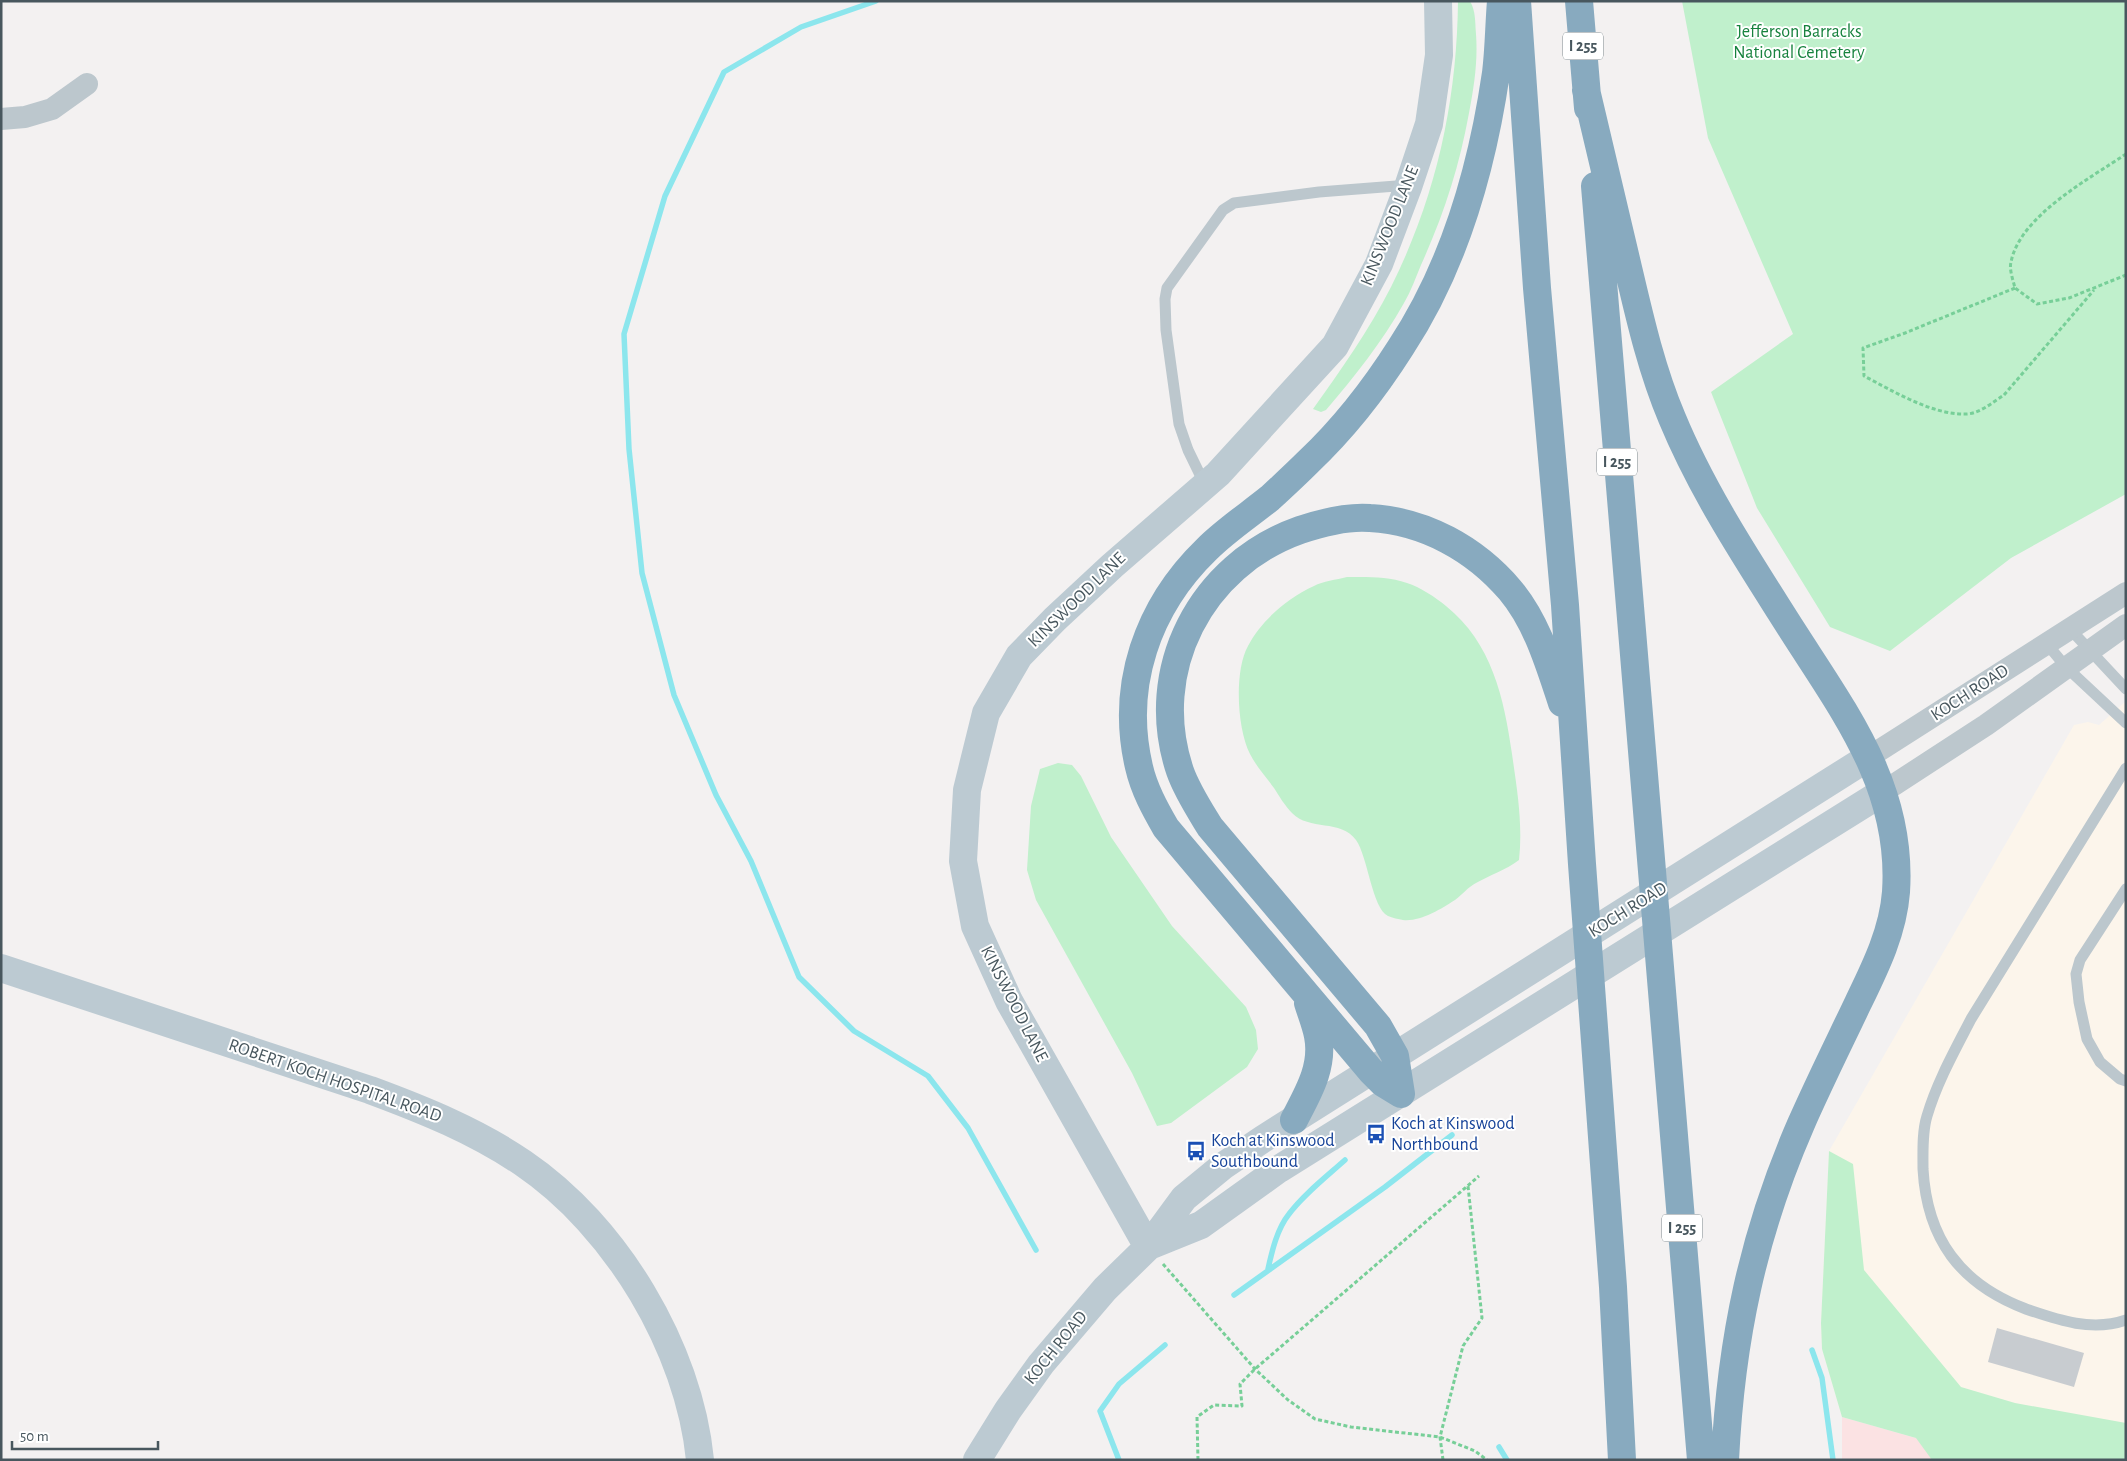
<svg xmlns="http://www.w3.org/2000/svg" width="2127" height="1461" font-family="'Alegreya Sans',sans-serif">
  <style>
    .commercial { fill: #fcf5eb }
    .medical { fill: #fbe2e3 }
    .green { fill: #c0f0cc }
    .lines { fill: none; stroke-linecap: round; stroke-linejoin: round }
    .stream { stroke: #8ce6ed; stroke-width: 5.5 }
    .building { fill: #c8ccd0 }
    .path { stroke: #77cf98; stroke-width: 3; stroke-dasharray: 4 2.5; stroke-linecap: butt }
    .lane { stroke: #bcc7cd; stroke-width: 11 }
    .street { stroke: #bcc7cd; stroke-width: 22 }
    .secondary { stroke: #bccad2; stroke-width: 28 }
    .highway { stroke: #88aabf; stroke-width: 28 }
    .labels { text-anchor: middle; dominant-baseline: central; stroke-width: 4; stroke-linejoin: round; paint-order: stroke }
    .shield { fill: #fff; stroke: #7f898e; stroke-width: 1 }
    .shield-label { font-size: 16px; font-weight: bold; fill: #48575e }
    .park-label { font-size: 18px; fill: #17823e; stroke: #fff }
    .street-label { font-size: 18px; fill: #48575e; stroke: #fff }
    .transit-label { font-size: 18px; fill: #164399; stroke: #fff; text-anchor: start }
  </style>
  <rect width="100%" height="100%" fill="#f3f1f1"/>
  <path class="commercial" d="M 2126,701 L 2126,1460 L 1842,1417 L 1822,1349 L 1821,1323 L 1829,1151 L 2074,725 L 2088,722 L 2099,725 Z"/>
  <path class="medical" d="M 1842,1417 L 1916,1438 L 1995,1460 L 1842,1460 Z"/>
  <path class="green" d="M 1458,1 L 1470,1 C 1476,12 1475,22 1476,34 C 1478,61 1474,87 1469,113 C 1459,168 1444,214 1421,265 C 1416,277 1411,291 1404,303 C 1382,342 1355,376 1326,410 L 1321,412 L 1313,409 C 1341,370 1369,330 1391,287 C 1436,197 1457,102 1458,1 Z
    M 1682,1 L 2126,1 L 2126,494 L 2011,558 L 1890,651 L 1830,627 L 1757,508 L 1711,392 L 1793,334 L 1708,138 Z
    M 1347,577 C 1367,577 1387,576 1407,583 C 1420,587 1435,597 1446,606 C 1492,643 1504,698 1512,754 C 1517,789 1523,824 1519,860 C 1506,870 1490,875 1476,883 C 1468,887 1462,895 1455,900 C 1441,909 1420,922 1403,920 C 1399,919 1392,918 1388,916 C 1372,908 1368,857 1356,840 C 1341,819 1309,831 1292,813 C 1285,806 1279,796 1274,788 C 1266,777 1256,766 1250,754 C 1237,729 1234,671 1248,646 C 1261,621 1287,598 1314,586 C 1323,581 1336,580 1347,577 Z
    M 1058,763 L 1072,765 L 1081,776 L 1111,837 L 1172,926 L 1246,1007 L 1256,1030 L 1258,1049 L 1247,1067 L 1171,1123 L 1157,1126 L 1132,1073 L 1036,900 L 1027,870 L 1031,806 L 1040,769 Z
    M 1829,1151 L 1853,1164 L 1864,1270 L 1961,1387 L 2015,1403 L 2126,1423 L 2126,1460 L 1932,1460 L 1916,1438 L 1842,1417 L 1822,1349 L 1821,1323 Z"/>
  <g class="lines">
    <path class="stream" d="M 876,1 L 801,27 L 724,72 L 665,196 L 624,334 L 629,449 L 642,573 L 674,695 L 716,795 L 751,861 L 799,977 L 854,1031 L 928,1076 L 968,1128 L 1036,1250
      M 1268,1269 C 1272,1251 1277,1229 1289,1214 C 1304,1194 1326,1177 1345,1160
      M 1234,1295 L 1385,1187 L 1452,1135
      M 1812,1350 L 1822,1378 L 1833,1460
      M 1499,1447 L 1507,1460
      M 1119,1460 L 1100,1411 L 1119,1384 L 1165,1345"/>
  </g>
  <path class="building" d="M 1997,1328 L 2084,1353 L 2074,1387 L 1988,1362 Z"/>
  <g class="lines">
    <path class="path" d="M 2126,154 C 2089,179 2020,216 2011,262 C 2009,269 2013,280 2015,288 L 2037,304 L 2069,298 L 2126,275
      M 2015,288 L 1905,333 L 1863,348 L 1864,376 C 1893,391 1932,415 1966,414 C 1979,414 1993,402 2004,395 L 2094,290
      M 1163,1264 L 1255,1369 L 1288,1400 L 1315,1419 L 1351,1427 L 1440,1437 L 1475,1451 L 1487,1460
      M 1198,1460 L 1197,1417 L 1214,1405 L 1242,1406 L 1240,1384 L 1255,1369 L 1479,1176
      M 1443,1460 L 1440,1437 L 1463,1346 L 1482,1318 L 1468,1186"/>
    <path class="lane" d="M 1205,485 L 1188,450 L 1179,424 L 1166,330 L 1165,299 L 1167,288 L 1223,210 L 1234,203 L 1319,192 L 1409,185
      M 2070,629 L 2126,689
      M 2047,644 L 2066,667 L 2126,723
      M 2126,768 L 1971,1019 C 1955,1050 1937,1082 1927,1116 C 1922,1132 1923,1152 1923,1169 C 1927,1239 1960,1284 2026,1309 C 2058,1320 2092,1332 2126,1320
      M 2126,889 L 2080,960 L 2076,974 L 2079,1002 L 2087,1039 L 2100,1062 L 2120,1079 L 2126,1081"/>
    <path class="street" d="M 1,119 L 25,117 L 52,109 L 87,84
      M 1869,757 L 2126,593
      M 1883,792 L 1986,725 L 2126,625"/>
    <path class="secondary" d="M 1,968 L 370,1090 C 424,1110 476,1131 523,1163 C 616,1226 689,1348 700,1460
      M 1149,1246 L 1201,1225 L 1279,1169 L 1883,792
      M 1148,1247 L 1009,1001 L 975,926 L 963,861 L 967,790 L 986,713 L 1019,656 L 1055,619 L 1112,566 L 1218,474 L 1335,346 L 1379,264 L 1408,187 L 1429,124 L 1439,55 L 1438,1
      M 977,1460 L 1008,1410 L 1041,1364 L 1105,1289 L 1148,1247 L 1184,1198 L 1223,1166 L 1263,1139 L 1869,757"/>
    <path class="highway" d="M 1517,1 L 1537,288 L 1565,605 L 1582,864 L 1613,1287 L 1622,1460
      M 1579,1 L 1588,108
      M 1586,90 C 1599,145 1612,200 1625,255 C 1638,310 1650,366 1672,418 C 1703,493 1749,562 1792,630 C 1845,713 1903,788 1896,892 C 1893,932 1875,968 1858,1003 C 1839,1043 1819,1083 1801,1124 C 1753,1234 1731,1339 1725,1460
      M 1595,186 L 1701,1460
      M 1401,1094 L 1383,1083 L 1371,1071 L 1166,828 C 1155,809 1144,789 1139,767 C 1120,686 1147,607 1207,549 C 1226,530 1249,515 1270,498 C 1283,486 1296,474 1308,462 C 1344,428 1375,388 1401,347 C 1455,265 1482,169 1496,73 C 1499,49 1499,25 1501,1
      M 1401,1094 L 1395,1056 L 1378,1026 L 1210,827 C 1199,809 1187,791 1180,771 C 1146,670 1201,565 1300,530 C 1321,523 1347,516 1370,518 C 1425,521 1475,549 1510,590 C 1537,622 1549,664 1562,703
      M 1294,1120 C 1308,1093 1324,1067 1318,1036 C 1316,1025 1311,1013 1308,1003"/>
  </g>
  <defs>
    <symbol id="bus-bare" viewBox="-9 -9 18 18"><path d="M-5-6H5V4H4V6H2V4H-2V6H-4V4H-5ZM-3.5-4V0h7V-4ZM-3.5 1.2v1.5H-2V1.2ZM2 1.2v1.5H3.5V1.2Z" fill="#1a4fb4" stroke="#fff" stroke-width="2.5" paint-order="stroke"/></symbol>
  </defs>
  <g fill-rule="evenodd">
    <use href="#bus-bare" x="1362" y="1120" width="28" height="28"/>
    <use href="#bus-bare" x="1182" y="1137" width="28" height="28"/>
  </g>
  <g class="labels">
    <g class="shield">
      <rect x="1563" y="32.5" width="40" height="27" rx="4"/>
      <rect x="1597" y="448.5" width="40" height="27" rx="4"/>
      <rect x="1662" y="1214.5" width="40" height="27" rx="4"/>
    </g>
    <g class="shield-label">
      <text x="1583" y="46">I 255</text>
      <text x="1617" y="462">I 255</text>
      <text x="1682" y="1228">I 255</text>
    </g>
    <g class="park-label">
      <text x="1799" y="32">Jefferson Barracks<tspan x="1799" dy="21">National Cemetery</tspan></text>
    </g>
    <g class="street-label">
      <text transform="translate(1390 226) rotate(-68)">KINSWOOD LANE</text>
      <text transform="translate(1077 600) rotate(-44)">KINSWOOD LANE</text>
      <text transform="translate(1970 693) rotate(-33)">KOCH ROAD</text>
      <text transform="translate(1628 910) rotate(-32)">KOCH ROAD</text>
      <text transform="translate(1014 1004) rotate(63)">KINSWOOD LANE</text>
      <text transform="translate(335 1081) rotate(19)">ROBERT KOCH HOSPITAL ROAD</text>
      <text transform="translate(1056 1348) rotate(-51)">KOCH ROAD</text>
    </g>
    <g class="transit-label">
      <text x="1391" y="1124">Koch at Kinswood<tspan x="1391" dy="21">Northbound</tspan></text>
      <text x="1211" y="1141">Koch at Kinswood<tspan x="1211" dy="21">Southbound</tspan></text>
    </g>
  </g>
  <rect width="2127" height="1461" fill="none" stroke="#48575e" stroke-width="5"/>
  <path d="M12 1441v8h146v-8" fill="none" stroke="#48575e" stroke-width="2.5"/>
  <text x="20" y="1441" font-size="15" fill="#48575e" stroke="#ffffff" stroke-width="4" paint-order="stroke">50 m</text>
</svg>
